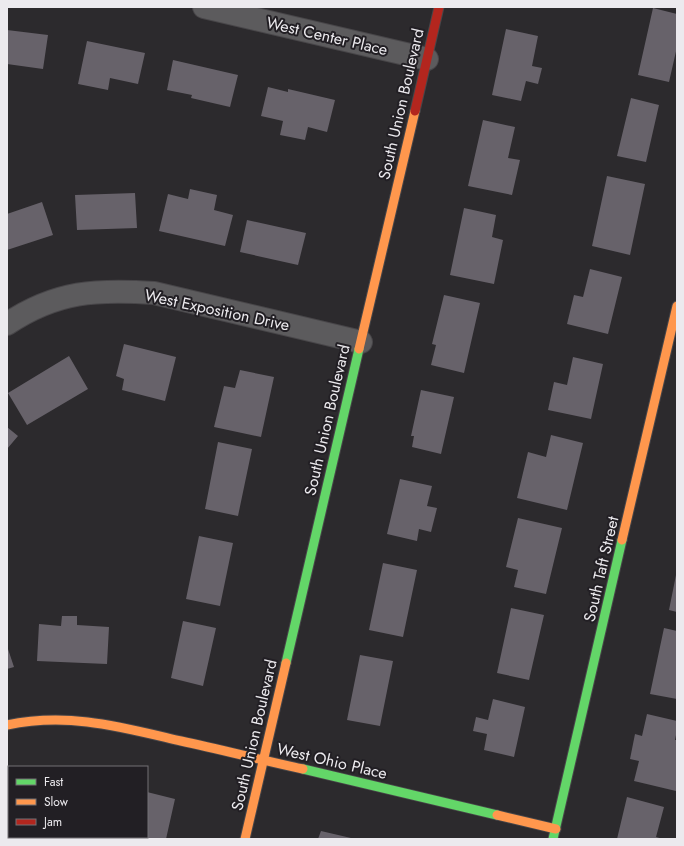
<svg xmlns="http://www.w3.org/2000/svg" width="684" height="846" font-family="Jost,sans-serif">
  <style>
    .building { fill: #67626a }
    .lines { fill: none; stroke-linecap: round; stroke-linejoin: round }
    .street-casing { stroke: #484649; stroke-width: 24 }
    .fast-casing { stroke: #484649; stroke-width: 11 }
    .slow-casing { stroke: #484649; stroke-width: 11 }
    .jam-casing { stroke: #484649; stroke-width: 11 }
    .street { stroke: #5c5b5d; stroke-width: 22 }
    .fast { stroke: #63d668; stroke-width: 9 }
    .slow { stroke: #ff974d; stroke-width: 9 }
    .jam { stroke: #b3261e; stroke-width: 9 }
    .labels { text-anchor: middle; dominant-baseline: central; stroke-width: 4; stroke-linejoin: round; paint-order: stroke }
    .street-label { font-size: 16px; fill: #eceaee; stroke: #221f24 }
  </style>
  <rect width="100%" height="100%" fill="#2c2a2d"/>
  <path class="building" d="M 653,8 L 677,14 L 677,47 L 669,82 L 638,75 Z
    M 506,29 L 538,36 L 532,66 L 542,68 L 538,84 L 526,81 L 521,101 L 492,95 Z
    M 7,30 L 48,35 L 43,69 L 7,64 Z
    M 87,41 L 145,53 L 138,84 L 110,78 L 108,90 L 78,84 Z
    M 173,60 L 238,75 L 230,107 L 191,98 L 192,95 L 167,90 Z
    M 268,87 L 288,92 L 288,89 L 335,100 L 327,132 L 308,127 L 305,140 L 280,135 L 283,121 L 261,116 Z
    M 631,98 L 659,105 L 646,162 L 617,156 Z
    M 483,120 L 515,127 L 508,158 L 520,160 L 512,195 L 468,186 Z
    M 607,176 L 645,184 L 630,255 L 592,246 Z
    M 190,189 L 217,195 L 214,210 L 233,215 L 225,246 L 159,231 L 168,194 L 188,199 Z
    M 135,193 L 137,228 L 77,230 L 75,195 Z
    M 42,202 L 53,235 L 7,250 L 7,214 Z
    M 464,208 L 496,215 L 492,237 L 503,240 L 494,284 L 450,275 Z
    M 247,220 L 306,233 L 298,265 L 240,252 Z
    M 590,269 L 622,277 L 608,334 L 567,324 L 574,295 L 583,297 Z
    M 444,295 L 480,303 L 464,373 L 431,365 L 436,345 L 432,344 Z
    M 124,344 L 176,357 L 165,401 L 122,390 L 124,379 L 116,376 Z
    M 69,356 L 88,389 L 27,425 L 8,393 Z
    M 573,357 L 603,364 L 591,419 L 548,410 L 554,382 L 567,385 Z
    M 240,370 L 274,377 L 261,437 L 214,427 L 224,386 L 235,388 Z
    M 421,390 L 454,397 L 441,454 L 412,447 L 414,436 L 411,436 Z
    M 7,427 L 18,436 L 7,449 Z
    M 551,435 L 583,443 L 567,510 L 517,498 L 528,452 L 546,457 Z
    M 218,442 L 252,449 L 238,516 L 205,509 Z
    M 400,479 L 432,486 L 427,506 L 437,508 L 431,532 L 419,529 L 417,541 L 387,534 Z
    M 518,518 L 562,528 L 546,594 L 514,587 L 518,570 L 506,567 Z
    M 199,536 L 233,543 L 220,606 L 186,599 Z
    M 383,563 L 417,570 L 403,637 L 369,630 Z
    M 676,575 L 677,575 L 677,612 L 669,610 Z
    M 511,608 L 544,615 L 529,680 L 497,673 Z
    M 62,616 L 77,616 L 77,625 L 109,627 L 107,664 L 37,661 L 39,624 L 61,626 Z
    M 183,621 L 216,628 L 203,686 L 171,678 Z
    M 664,628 L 677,631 L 677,699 L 650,694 Z
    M 7,646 L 14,667 L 7,669 Z
    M 360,655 L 393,661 L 380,726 L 347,720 Z
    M 493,699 L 525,707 L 514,757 L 484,750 L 487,734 L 473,731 L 476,717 L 488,720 Z
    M 647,714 L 677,721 L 677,730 L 675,740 L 677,740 L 677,784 L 676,791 L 634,781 L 639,761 L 630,759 L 635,734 L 642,736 Z
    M 9,787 L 9,837 L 8,837 L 7,831 L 7,788 Z
    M 147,792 L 175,799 L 166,839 L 127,839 L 121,838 L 147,837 Z
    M 627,797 L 664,807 L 656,837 L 663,839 L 617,839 Z
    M 321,831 L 351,838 L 351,839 L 318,839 Z"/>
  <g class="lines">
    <defs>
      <path id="street" d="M 204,7 L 427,59
        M 7,324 C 56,291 97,289 154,293 L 361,342"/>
      <path id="fast" d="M 286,663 L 359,349
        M 303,769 L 497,815
        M 553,839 L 622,540"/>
      <path id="slow" d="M 359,349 L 415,111
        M 622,540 L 677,306
        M 7,725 C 69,712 121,727 181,741 C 222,750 262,760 303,769
        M 497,815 L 556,829
        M 245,839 L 286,663"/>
      <path id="jam" d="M 415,111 L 439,7"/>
    </defs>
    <use href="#street" class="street-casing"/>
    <use href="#fast" class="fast-casing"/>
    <use href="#slow" class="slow-casing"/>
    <use href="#jam" class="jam-casing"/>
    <use href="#street" class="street"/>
    <use href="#fast" class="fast"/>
    <use href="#slow" class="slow"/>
    <use href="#jam" class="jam"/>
  </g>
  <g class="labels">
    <g class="street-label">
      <text transform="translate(327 36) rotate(13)">West Center Place</text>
      <text transform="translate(401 104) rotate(-77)">South Union Boulevard</text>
      <text transform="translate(217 310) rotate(12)">West Exposition Drive</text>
      <text transform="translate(327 420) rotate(-77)">South Union Boulevard</text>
      <text transform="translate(601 569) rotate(-77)">South Taft Street</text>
      <text transform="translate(254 735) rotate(-77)">South Union Boulevard</text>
      <text transform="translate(332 761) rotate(13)">West Ohio Place</text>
    </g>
  </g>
  <rect width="684" height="846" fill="none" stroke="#eceaee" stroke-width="16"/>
  <rect x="8" y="766" width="140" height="72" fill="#221f24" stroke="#737075"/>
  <rect x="16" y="779" width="20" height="6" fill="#63d668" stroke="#737075"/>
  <text x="44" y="786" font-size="12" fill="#eceaee">Fast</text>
  <rect x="16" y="799" width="20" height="6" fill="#ff974d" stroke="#737075"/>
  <text x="44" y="806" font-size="12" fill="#eceaee">Slow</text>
  <rect x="16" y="819" width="20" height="6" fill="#b3261e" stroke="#737075"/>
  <text x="44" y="826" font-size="12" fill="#eceaee">Jam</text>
</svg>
